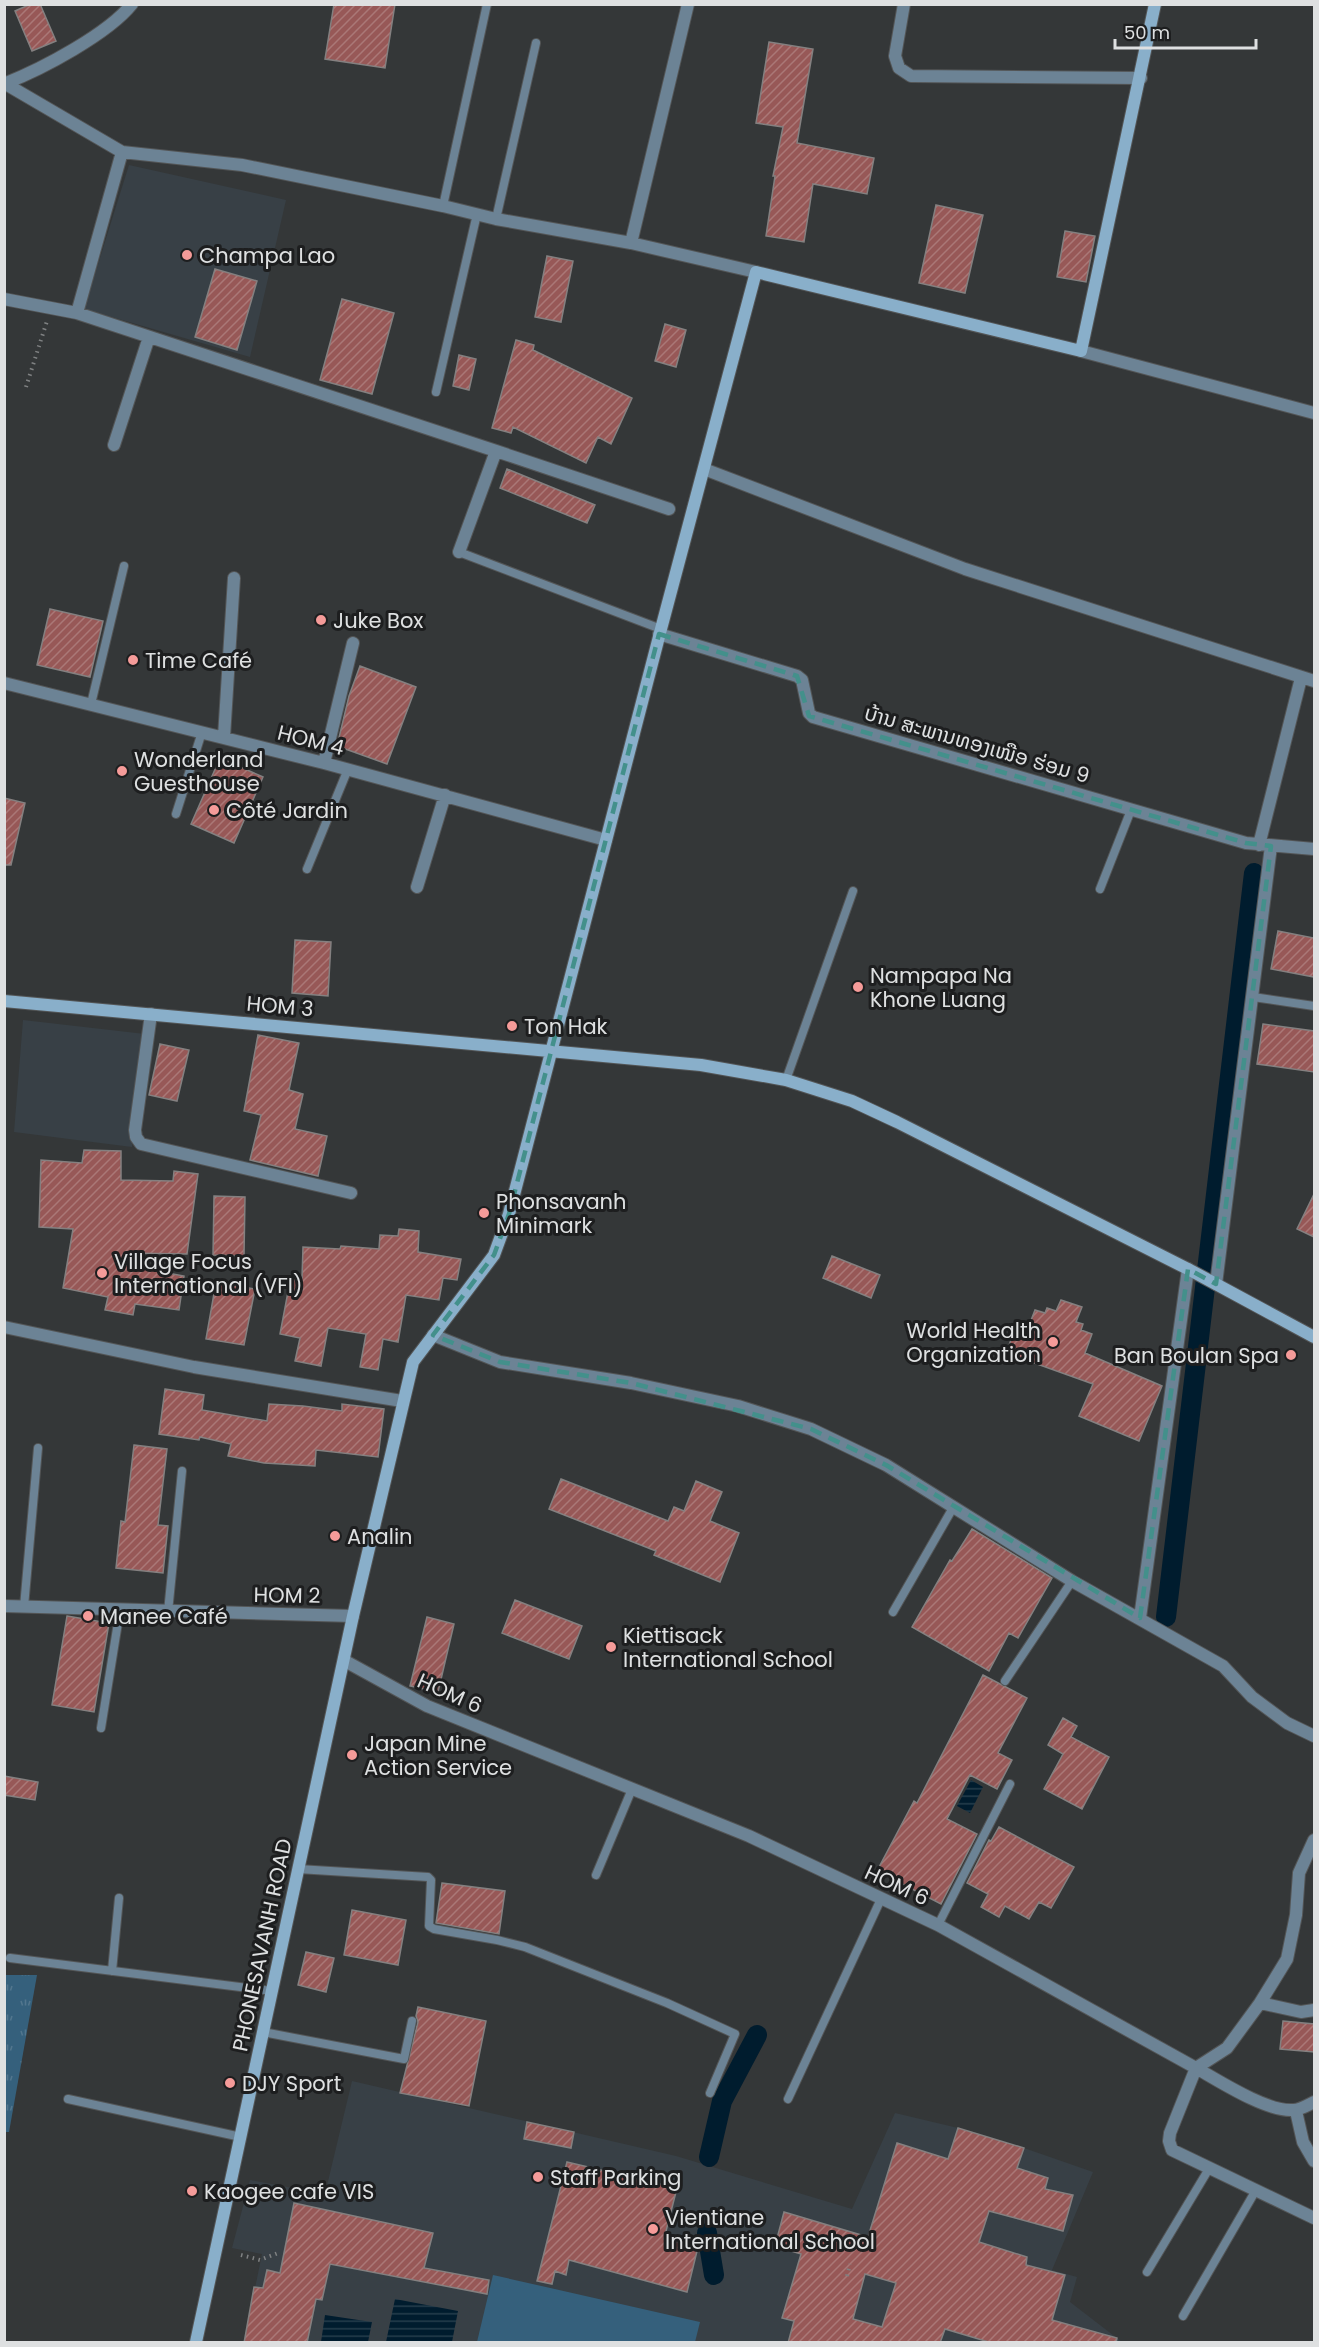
<svg xmlns="http://www.w3.org/2000/svg" width="1319" height="2347" font-family="Poppins,'Noto Sans Lao',sans-serif">
  <style>
    .built { fill: #384046 }
    .grass { fill: url(#grass-tufts) }
    .pitch { fill: #35607c }
    .water { fill: url(#water-rules) }
    .lines { fill: none; stroke-linecap: round; stroke-linejoin: round }
    .canal { stroke: #001c2e; stroke-width: 20 }
    .building { fill: url(#building-hatch); stroke: #848080; stroke-width: 1.5; fill-rule: evenodd }
    .lane-casing { stroke: #535556; stroke-width: 10 }
    .street-casing { stroke: #535556; stroke-width: 14 }
    .secondary-casing { stroke: #535556; stroke-width: 14 }
    .path { stroke: #7f8182; stroke-width: 4; stroke-dasharray: 1.5 4.5; stroke-linecap: butt }
    .lane { stroke: #6c8395; stroke-width: 8 }
    .street { stroke: #6c8395; stroke-width: 12 }
    .secondary { stroke: #89afca; stroke-width: 12 }
    .marked { fill: none; stroke: #43908b; stroke-width: 4.5; stroke-dasharray: 12 8; stroke-linejoin: round }
    .poi-dot { fill: #f59b99; stroke: #1d1e1f; stroke-width: 2 }
    .labels { text-anchor: middle; dominant-baseline: central; stroke-width: 6; stroke-linejoin: round; paint-order: stroke }
    .poi-label { font-size: 21px; fill: #dee0e1; stroke: #1d1e1f; text-anchor: start }
    .street-label { font-size: 21px; fill: #dee0e1; stroke: #1d1e1f }
  </style>
  <defs>
    <pattern id="grass-tufts" width="24" height="20" patternUnits="userSpaceOnUse" patternTransform="scale(1.5)"><rect width="24" height="20" fill="#35607c"/><path d="M3 7l-1-3M5 7V3M7 7l1-3M15 17l-1-3M17 17v-4M19 17l1-3" fill="none" stroke="#52768e"/></pattern>
    <pattern id="water-rules" width="6" height="5" patternUnits="userSpaceOnUse" patternTransform="scale(1.5)"><rect width="6" height="5" fill="#001c2e"/><path d="M0 2.5h6" fill="none" stroke="#253d4c"/></pattern>
    <pattern id="building-hatch" width="6" height="6" patternUnits="userSpaceOnUse" patternTransform="scale(1.5)"><rect width="6" height="6" fill="#975857"/><path d="M-1 1l2-2M0 6l6-6M5 7l2-2" fill="none" stroke="#aa7877"/></pattern>
  </defs>
  <rect width="100%" height="100%" fill="#343738"/>
  <path class="built" d="M 129,165 L 286,200 L 250,357 L 84,309 Z
    M 23,1020 L 145,1034 L 132,1147 L 14,1132 Z
    M 352,2081 L 676,2156 L 852,2209 L 895,2113 L 958,2128 L 1024,2148 L 1093,2172 L 1052,2270 L 1077,2277 L 1070,2302 L 1122,2342 L 244,2342 L 262,2254 L 232,2248 L 250,2180 L 325,2194 Z"/>
  <path class="grass" d="M 5,1975 L 37,1975 L 9,2132 L 4,2132 Z"/>
  <path class="pitch" d="M 493,2275 L 700,2322 L 695,2342 L 477,2342 Z"/>
  <path class="water" d="M 971,1780 L 983,1787 L 970,1813 L 957,1806 Z
    M 395,2299 L 458,2311 L 452,2342 L 386,2342 Z
    M 325,2315 L 372,2322 L 368,2342 L 321,2342 Z"/>
  <g class="lines">
    <path class="canal" d="M 1166,1617 L 1254,873
      M 709,2157 L 722,2101 L 757,2035
      M 707,2233 L 714,2275"/>
  </g>
  <path class="building" d="M 31,4 L 40,4 L 56,41 L 32,51 L 15,11 Z
    M 334,4 L 395,4 L 385,68 L 325,59 Z
    M 769,42 L 813,49 L 797,143 L 874,158 L 867,194 L 813,184 L 804,242 L 766,236 L 775,176 L 773,176 L 783,127 L 756,123 Z
    M 936,205 L 983,215 L 965,293 L 919,283 Z
    M 1065,231 L 1095,236 L 1086,282 L 1057,277 Z
    M 547,256 L 573,261 L 561,322 L 535,317 Z
    M 215,269 L 257,281 L 237,350 L 195,337 Z
    M 342,299 L 394,313 L 372,394 L 320,380 Z
    M 665,324 L 686,330 L 676,367 L 655,361 Z
    M 516,340 L 534,345 L 533,350 L 632,398 L 611,444 L 598,437 L 586,463 L 513,427 L 511,433 L 492,428 Z
    M 459,355 L 476,359 L 469,390 L 453,386 Z
    M 507,469 L 595,505 L 587,523 L 500,488 Z
    M 50,609 L 103,621 L 90,677 L 37,665 Z
    M 360,666 L 416,687 L 387,764 L 337,746 L 349,696 Z
    M 220,758 L 263,777 L 234,843 L 191,824 Z
    M 4,798 L 25,803 L 11,865 L 4,865 Z
    M 1278,931 L 1314,938 L 1314,977 L 1271,969 Z
    M 295,940 L 331,942 L 328,996 L 292,993 Z
    M 1263,1024 L 1314,1031 L 1314,1072 L 1257,1064 Z
    M 258,1035 L 299,1043 L 289,1090 L 303,1094 L 295,1129 L 327,1136 L 318,1176 L 250,1160 L 261,1115 L 244,1111 Z
    M 160,1044 L 189,1050 L 177,1101 L 149,1095 Z
    M 84,1150 L 121,1151 L 121,1180 L 173,1181 L 174,1171 L 198,1174 L 187,1254 L 126,1253 L 125,1265 L 184,1276 L 179,1310 L 135,1304 L 133,1315 L 105,1310 L 108,1297 L 63,1288 L 73,1229 L 39,1227 L 41,1160 L 82,1163 Z
    M 1314,1194 L 1314,1237 L 1297,1229 Z
    M 214,1196 L 245,1197 L 244,1256 L 213,1255 Z
    M 399,1229 L 419,1231 L 418,1252 L 461,1259 L 457,1280 L 443,1278 L 439,1300 L 406,1295 L 398,1342 L 383,1339 L 378,1370 L 360,1367 L 366,1334 L 328,1328 L 321,1366 L 295,1361 L 300,1338 L 280,1334 L 291,1276 L 302,1278 L 303,1247 L 340,1249 L 341,1246 L 379,1249 L 380,1235 L 398,1236 Z
    M 832,1256 L 880,1275 L 871,1298 L 823,1278 Z
    M 216,1282 L 255,1289 L 244,1345 L 206,1339 Z
    M 1061,1300 L 1082,1307 L 1076,1322 L 1083,1324 L 1081,1330 L 1092,1334 L 1085,1353 L 1162,1386 L 1139,1441 L 1079,1416 L 1093,1384 L 1006,1353 L 1014,1332 L 1025,1336 L 1035,1310 L 1045,1313 L 1047,1308 L 1056,1311 Z
    M 165,1389 L 204,1395 L 202,1410 L 267,1421 L 269,1404 L 303,1406 L 342,1411 L 342,1404 L 384,1409 L 378,1457 L 316,1450 L 315,1466 L 264,1463 L 228,1456 L 231,1444 L 200,1437 L 199,1440 L 159,1434 Z
    M 134,1445 L 167,1449 L 158,1525 L 168,1526 L 163,1573 L 116,1568 L 121,1521 L 125,1522 Z
    M 561,1479 L 668,1521 L 674,1507 L 684,1511 L 696,1481 L 722,1492 L 710,1521 L 739,1533 L 720,1582 L 654,1555 L 656,1551 L 549,1509 Z
    M 972,1529 L 1052,1578 L 1018,1638 L 1009,1633 L 989,1671 L 912,1627 L 950,1560 L 952,1561 Z
    M 515,1600 L 582,1626 L 569,1659 L 502,1633 Z
    M 67,1616 L 109,1623 L 94,1712 L 52,1705 Z
    M 427,1617 L 454,1624 L 438,1692 L 410,1686 Z
    M 983,1675 L 1027,1698 L 998,1753 L 1012,1760 L 997,1789 L 970,1775 L 947,1819 L 977,1834 L 941,1904 L 877,1871 L 914,1801 L 917,1803 Z
    M 1063,1718 L 1077,1726 L 1071,1737 L 1109,1757 L 1082,1809 L 1044,1789 L 1063,1754 L 1048,1745 Z
    M 4,1776 L 38,1782 L 35,1800 L 4,1795 Z
    M 999,1827 L 1074,1867 L 1051,1908 L 1039,1902 L 1029,1919 L 1005,1906 L 999,1917 L 981,1907 L 988,1894 L 967,1883 L 989,1840 L 991,1841 Z
    M 442,1883 L 505,1891 L 499,1934 L 436,1923 Z
    M 352,1910 L 406,1920 L 398,1965 L 344,1955 Z
    M 306,1952 L 334,1958 L 326,1992 L 298,1985 Z
    M 418,2007 L 486,2021 L 469,2106 L 400,2093 L 418,2022 L 416,2016 Z
    M 1283,2021 L 1314,2024 L 1314,2052 L 1280,2049 Z
    M 527,2122 L 574,2132 L 571,2148 L 524,2139 Z
    M 958,2128 L 1024,2148 L 1017,2168 L 1048,2178 L 1045,2189 L 1073,2195 L 1063,2231 L 989,2211 L 979,2242 L 1027,2257 L 1026,2265 L 1065,2275 L 1052,2320 L 1117,2338 L 1116,2343 L 992,2343 L 945,2329 L 940,2343 L 788,2343 L 794,2321 L 782,2318 L 801,2254 L 775,2246 L 784,2212 L 868,2237 L 897,2143 L 948,2159 ZM 865,2274 L 896,2283 L 882,2327 L 853,2319 Z
    M 567,2162 L 677,2188 L 664,2239 L 698,2247 L 687,2292 L 569,2260 L 566,2275 L 555,2271 L 552,2284 L 537,2281 Z
    M 294,2203 L 433,2233 L 424,2268 L 489,2280 L 487,2294 L 330,2264 L 322,2300 L 316,2299 L 307,2343 L 244,2343 L 254,2287 L 263,2288 L 267,2270 L 280,2273 Z"/>
  <g class="lines">
    <defs>
      <path id="lane" d="M 443,206 L 487,4
        M 496,219 L 536,43
        M 436,392 L 477,214
        M 459,552 L 661,629
        M 91,704 L 124,566
        M 176,814 L 202,732
        M 307,869 L 348,769
        M 1100,889 L 1131,810
        M 1253,997 L 1314,1006
        M 786,1080 L 853,891
        M 24,1607 L 38,1448
        M 168,1612 L 182,1471
        M 893,1612 L 954,1506
        M 1005,1681 L 1072,1581
        M 101,1728 L 120,1610
        M 298,1869 L 428,1877 L 431,1880 L 429,1926 L 434,1929 L 497,1940 L 525,1947 L 667,2003 L 735,2034 L 710,2093
        M 596,1875 L 632,1789
        M 938,1925 L 1010,1784
        M 10,1958 L 272,1991
        M 112,1971 L 119,1898
        M 263,2032 L 404,2059 L 412,2021
        M 68,2099 L 241,2137
        M 788,2099 L 881,1899
        M 1147,2272 L 1210,2167
        M 1183,2316 L 1256,2190"/>
      <path id="street" d="M 904,4 L 895,56 L 899,68 L 911,76 L 1141,78
        M 4,83 L 122,152 L 242,165 L 443,206 L 496,219 L 631,243 L 756,272
        M 6,83 C 42,69 108,34 132,4
        M 631,243 L 688,4
        M 4,299 L 77,313 L 496,451 L 459,552
        M 77,313 L 122,152
        M 1081,351 L 1314,413
        M 114,445 L 149,337
        M 496,451 L 669,509
        M 704,469 L 965,569 L 1314,681
        M 659,634 L 797,676 L 802,680 L 809,713 L 813,717 L 1246,843 L 1314,849
        M 4,683 L 324,763 L 606,840
        M 224,737 L 234,578
        M 324,763 L 353,643
        M 1259,845 L 1301,678
        M 417,887 L 445,795
        M 151,1014 L 135,1130 L 136,1137 L 141,1144 L 351,1193
        M 1216,1284 L 1271,846
        M 4,1327 L 194,1367 L 402,1401
        M 433,1335 L 500,1362 L 631,1383 L 738,1406 L 811,1429 L 886,1465 L 1072,1581 L 1223,1666 L 1252,1697 L 1287,1723 L 1314,1736
        M 4,1606 L 353,1616
        M 1140,1618 L 1188,1269
        M 345,1661 L 427,1706 L 749,1836 L 938,1925 L 1196,2068 L 1170,2133 L 1169,2141 L 1172,2150 L 1314,2218
        M 1314,1840 L 1299,1873 L 1296,1915 L 1287,1959 L 1260,2003 L 1227,2048 L 1196,2068 C 1219,2081 1267,2112 1293,2110 C 1300,2110 1308,2105 1314,2102
        M 1260,2003 L 1301,2012 L 1314,2010
        M 1296,2111 L 1303,2142 L 1314,2161"/>
      <path id="secondary" d="M 4,1001 L 701,1065 L 786,1080 L 852,1101 L 897,1122 L 1188,1269 L 1314,1337
        M 196,2342 L 353,1616 L 413,1362 L 494,1255 L 509,1214 L 661,629 L 756,272 L 1081,351 L 1155,4"/>
    </defs>
    <use href="#lane" class="lane-casing"/>
    <use href="#street" class="street-casing"/>
    <use href="#secondary" class="secondary-casing"/>
    <path class="path" d="M 26,387 L 47,321
      M 241,2255 L 260,2260 L 278,2253
      M 847,2276 L 850,2264"/>
    <use href="#lane" class="lane"/>
    <use href="#street" class="street"/>
    <use href="#secondary" class="secondary"/>
  </g>
  <path class="marked" d="M 659,634 L 797,676 L 809,716 L 1246,843 L 1271,846 L 1216,1284 L 1188,1269 L 1140,1618 L 886,1465 L 811,1429 L 631,1383 L 500,1362 L 433,1335 L 494,1255 L 509,1214 Z"/>
  <g class="poi-dot">
    <circle cx="187" cy="255" r="6"/>
    <circle cx="321" cy="620" r="6"/>
    <circle cx="133" cy="660" r="6"/>
    <circle cx="122" cy="771" r="6"/>
    <circle cx="214" cy="810" r="6"/>
    <circle cx="858" cy="987" r="6"/>
    <circle cx="512" cy="1026" r="6"/>
    <circle cx="484" cy="1213" r="6"/>
    <circle cx="102" cy="1273" r="6"/>
    <circle cx="1053" cy="1342" r="6"/>
    <circle cx="1291" cy="1355" r="6"/>
    <circle cx="335" cy="1536" r="6"/>
    <circle cx="88" cy="1616" r="6"/>
    <circle cx="611" cy="1647" r="6"/>
    <circle cx="352" cy="1755" r="6"/>
    <circle cx="230" cy="2083" r="6"/>
    <circle cx="538" cy="2177" r="6"/>
    <circle cx="192" cy="2191" r="6"/>
    <circle cx="653" cy="2229" r="6"/>
  </g>
  <g class="labels">
    <g class="poi-label">
      <text x="199" y="255">Champa Lao</text>
      <text x="333" y="620">Juke Box</text>
      <text x="145" y="660">Time Café</text>
      <text x="134" y="759">Wonderland<tspan x="134" dy="24">Guesthouse</tspan></text>
      <text x="226" y="810">Côté Jardin</text>
      <text x="870" y="975">Nampapa Na<tspan x="870" dy="24">Khone Luang</tspan></text>
      <text x="524" y="1026">Ton Hak</text>
      <text x="496" y="1201">Phonsavanh<tspan x="496" dy="24">Minimark</tspan></text>
      <text x="114" y="1261">Village Focus<tspan x="114" dy="24">International (VFI)</tspan></text>
      <text x="1041" y="1330" text-anchor="end">World Health<tspan x="1041" dy="24">Organization</tspan></text>
      <text x="1279" y="1355" text-anchor="end">Ban Boulan Spa</text>
      <text x="347" y="1536">Analin</text>
      <text x="100" y="1616">Manee Café</text>
      <text x="623" y="1635">Kiettisack<tspan x="623" dy="24">International School</tspan></text>
      <text x="364" y="1743">Japan Mine<tspan x="364" dy="24">Action Service</tspan></text>
      <text x="242" y="2083">DJY Sport</text>
      <text x="550" y="2177">Staff Parking</text>
      <text x="204" y="2191">Kaogee cafe VIS</text>
      <text x="665" y="2217">Vientiane<tspan x="665" dy="24">International School</tspan></text>
    </g>
    <g class="street-label">
      <text transform="translate(311 740) rotate(14)">HOM 4</text>
      <text transform="translate(977 744) rotate(16)">ບ້ານ ສະພານທອງເໜືອ ຮ່ອມ 9</text>
      <text transform="translate(280 1006) rotate(5)">HOM 3</text>
      <text transform="translate(287 1595) rotate(1)">HOM 2</text>
      <text transform="translate(450 1693) rotate(24)">HOM 6</text>
      <text transform="translate(897 1885) rotate(25)">HOM 6</text>
      <text transform="translate(262 1945) rotate(-78)">PHONESAVANH ROAD</text>
    </g>
  </g>
  <rect width="1319" height="2347" fill="none" stroke="#dee0e1" stroke-width="12"/>
  <path d="M1115 39v9h141v-9" fill="none" stroke="#dee0e1" stroke-width="3"/>
  <text x="1124" y="39" font-size="18" fill="#dee0e1" stroke="#1d1e1f" stroke-width="4.5" paint-order="stroke">50 m</text>
</svg>
